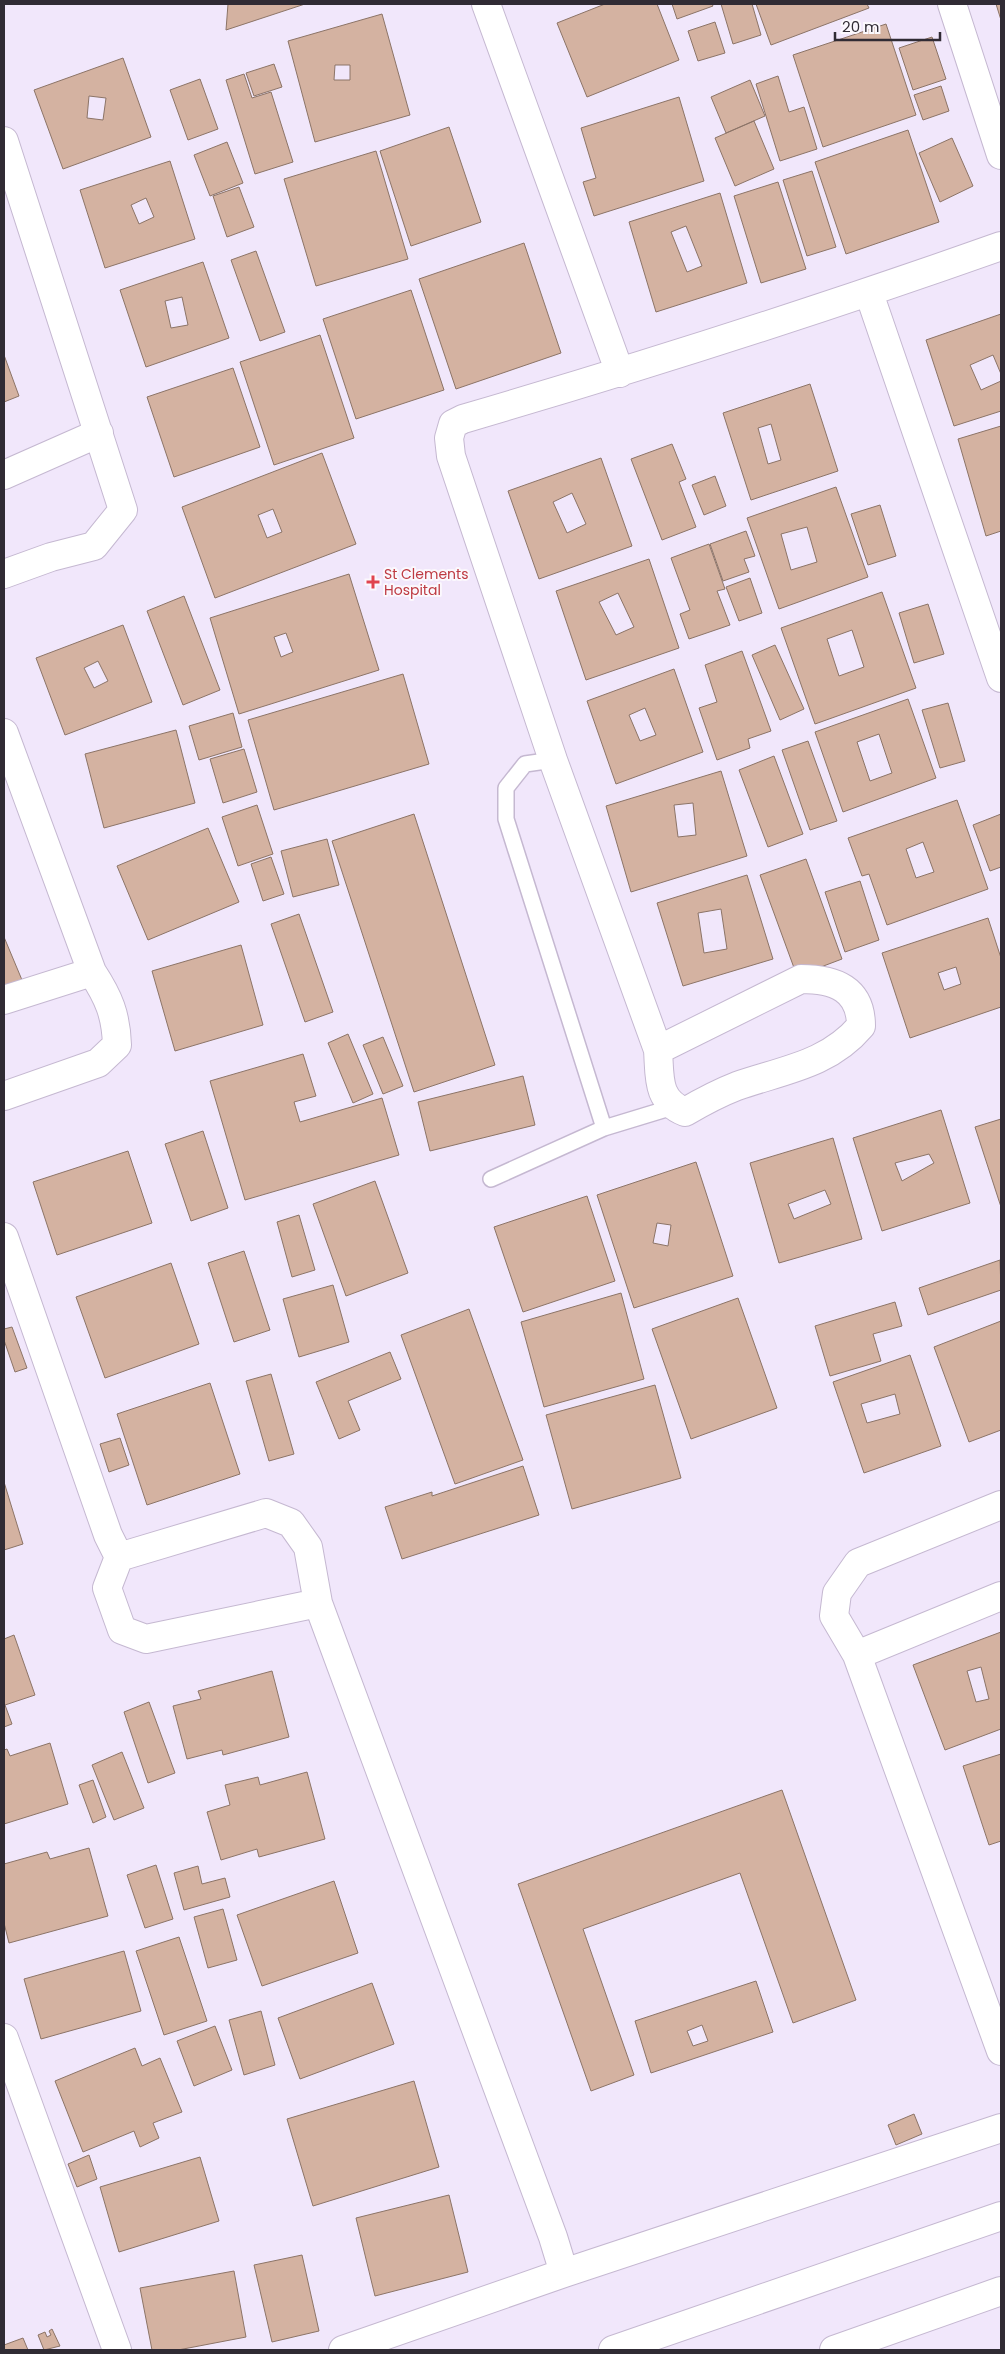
<svg xmlns="http://www.w3.org/2000/svg" width="1005" height="2354" font-family="Poppins,sans-serif">
  <style>
    .building { fill: #d4b2a1; stroke: #8c7467; fill-rule: evenodd }
    .lines { fill: none; stroke-linecap: round; stroke-linejoin: round }
    .lane-casing { stroke: #c5b8d1; stroke-width: 18 }
    .street-casing { stroke: #c5b8d1; stroke-width: 30 }
    .secondary-casing { stroke: #c5b8d1; stroke-width: 30 }
    .lane { stroke: #fff; stroke-width: 15 }
    .street { stroke: #fff; stroke-width: 28 }
    .secondary { stroke: #fff; stroke-width: 28 }
    .health-dot { fill: #e0444e; stroke: #fbf8fd; stroke-width: 2 }
    .labels { text-anchor: middle; dominant-baseline: central; stroke-width: 4; stroke-linejoin: round; paint-order: stroke }
    .health-label { font-size: 14px; fill: #be3a42; stroke: #fbf8fd; text-anchor: start }
  </style>
  <rect width="100%" height="100%" fill="#f1e7fb"/>
  <path class="building" d="M 228,4 L 305,4 L 226,30 Z
    M 605,4 L 657,4 L 679,60 L 587,97 L 557,23 Z
    M 672,4 L 712,4 L 713,6 L 677,19 Z
    M 721,4 L 752,4 L 761,35 L 733,44 Z
    M 756,4 L 867,4 L 869,8 L 771,45 Z
    M 996,4 L 1001,4 L 1001,20 Z
    M 382,14 L 410,115 L 315,142 L 288,41 ZM 335,65 L 350,65 L 350,80 L 334,80 Z
    M 715,22 L 725,53 L 698,61 L 688,31 Z
    M 886,24 L 916,115 L 823,147 L 793,55 Z
    M 932,37 L 946,79 L 913,90 L 899,48 Z
    M 123,58 L 151,137 L 63,169 L 34,90 ZM 89,96 L 106,98 L 103,120 L 87,118 Z
    M 274,64 L 282,87 L 254,96 L 246,73 Z
    M 244,74 L 252,98 L 271,92 L 293,162 L 255,174 L 226,80 Z
    M 778,76 L 789,112 L 804,107 L 817,149 L 780,161 L 756,84 Z
    M 200,79 L 218,129 L 188,140 L 170,90 Z
    M 750,80 L 765,116 L 726,133 L 711,97 Z
    M 941,86 L 949,111 L 923,120 L 914,95 Z
    M 679,97 L 704,181 L 594,216 L 583,182 L 596,178 L 581,128 Z
    M 754,121 L 774,169 L 735,186 L 715,138 Z
    M 449,127 L 481,222 L 411,246 L 380,151 Z
    M 908,130 L 939,222 L 846,254 L 815,162 Z
    M 952,138 L 973,186 L 940,202 L 919,153 Z
    M 227,142 L 243,183 L 210,196 L 194,155 Z
    M 376,151 L 408,259 L 316,286 L 284,179 Z
    M 170,161 L 195,239 L 105,268 L 80,190 ZM 146,198 L 154,217 L 139,224 L 131,205 Z
    M 812,171 L 836,247 L 807,256 L 783,180 Z
    M 778,182 L 806,269 L 761,283 L 734,196 Z
    M 239,187 L 254,227 L 227,237 L 213,196 Z
    M 720,193 L 747,283 L 656,312 L 629,222 ZM 686,226 L 702,266 L 687,272 L 671,232 Z
    M 524,243 L 561,353 L 456,389 L 419,279 Z
    M 256,251 L 285,332 L 260,341 L 231,260 Z
    M 203,262 L 229,338 L 146,367 L 120,290 ZM 182,297 L 188,325 L 171,328 L 165,301 Z
    M 411,290 L 444,390 L 356,419 L 323,319 Z
    M 1001,314 L 1001,374 L 993,355 L 970,365 L 981,390 L 1001,381 L 1001,411 L 954,426 L 926,340 Z
    M 320,335 L 354,438 L 274,465 L 240,362 Z
    M 4,355 L 19,396 L 4,402 Z
    M 233,368 L 260,447 L 174,477 L 147,397 Z
    M 810,384 L 838,471 L 751,500 L 723,413 ZM 771,424 L 781,460 L 768,464 L 758,428 Z
    M 1001,426 L 1001,531 L 986,536 L 958,439 Z
    M 672,444 L 686,479 L 679,482 L 696,527 L 662,540 L 631,459 Z
    M 322,453 L 356,544 L 215,598 L 182,507 ZM 273,509 L 282,532 L 267,538 L 258,515 Z
    M 601,458 L 632,546 L 539,579 L 508,491 ZM 572,493 L 586,524 L 567,533 L 553,502 Z
    M 715,476 L 726,506 L 704,515 L 692,485 Z
    M 836,487 L 868,577 L 779,609 L 747,518 ZM 807,527 L 817,562 L 791,570 L 781,534 Z
    M 880,505 L 896,556 L 868,565 L 851,514 Z
    M 746,531 L 755,556 L 744,559 L 749,572 L 723,581 L 710,544 Z
    M 709,544 L 725,589 L 717,591 L 730,625 L 689,639 L 680,614 L 690,610 L 671,558 Z
    M 649,559 L 679,648 L 586,680 L 556,591 ZM 618,593 L 634,627 L 616,635 L 599,602 Z
    M 349,574 L 379,670 L 239,714 L 210,618 ZM 286,633 L 293,652 L 281,657 L 274,637 Z
    M 750,578 L 762,613 L 739,621 L 726,587 Z
    M 882,592 L 916,688 L 815,724 L 781,628 ZM 852,630 L 864,667 L 839,676 L 827,639 Z
    M 184,596 L 220,690 L 183,705 L 147,611 Z
    M 928,604 L 944,654 L 914,663 L 899,613 Z
    M 123,625 L 152,702 L 65,735 L 36,658 ZM 98,661 L 108,681 L 94,688 L 84,668 Z
    M 775,645 L 804,709 L 780,720 L 752,655 Z
    M 742,651 L 771,731 L 748,739 L 750,748 L 717,760 L 699,708 L 717,702 L 705,665 Z
    M 674,669 L 703,752 L 616,784 L 587,701 ZM 645,708 L 656,735 L 640,741 L 629,715 Z
    M 403,674 L 429,764 L 274,810 L 248,720 Z
    M 908,699 L 936,778 L 843,812 L 815,732 ZM 879,734 L 892,773 L 870,781 L 857,742 Z
    M 948,703 L 965,761 L 940,768 L 922,710 Z
    M 233,713 L 242,747 L 199,760 L 189,726 Z
    M 176,730 L 195,803 L 104,828 L 85,754 Z
    M 808,741 L 837,821 L 810,830 L 782,750 Z
    M 244,749 L 257,792 L 223,803 L 210,759 Z
    M 774,756 L 803,834 L 768,847 L 739,770 Z
    M 721,771 L 747,856 L 631,892 L 606,806 ZM 693,803 L 696,835 L 678,837 L 674,805 Z
    M 957,800 L 988,889 L 887,925 L 869,874 L 862,876 L 848,838 ZM 923,842 L 934,872 L 916,878 L 906,849 Z
    M 257,805 L 273,854 L 238,866 L 222,817 Z
    M 414,814 L 495,1065 L 414,1092 L 332,841 Z
    M 1001,814 L 1001,867 L 990,871 L 973,825 Z
    M 208,828 L 239,902 L 148,940 L 117,866 Z
    M 327,839 L 339,885 L 293,897 L 281,851 Z
    M 271,857 L 284,894 L 263,901 L 251,864 Z
    M 806,859 L 842,959 L 797,976 L 760,875 Z
    M 747,875 L 773,959 L 683,986 L 657,903 ZM 721,909 L 727,949 L 704,953 L 698,913 Z
    M 860,881 L 879,940 L 845,952 L 825,892 Z
    M 299,914 L 333,1012 L 305,1022 L 271,924 Z
    M 988,918 L 1001,958 L 1001,1007 L 910,1038 L 882,953 ZM 956,967 L 961,984 L 944,990 L 938,973 Z
    M 4,937 L 22,980 L 4,988 Z
    M 241,945 L 263,1025 L 175,1051 L 152,971 Z
    M 348,1034 L 373,1094 L 353,1103 L 328,1043 Z
    M 383,1037 L 403,1086 L 383,1094 L 363,1045 Z
    M 303,1054 L 316,1096 L 294,1102 L 300,1122 L 382,1098 L 399,1155 L 245,1200 L 210,1081 Z
    M 523,1076 L 535,1125 L 430,1151 L 418,1102 Z
    M 941,1110 L 970,1203 L 882,1231 L 853,1138 ZM 929,1154 L 934,1163 L 902,1181 L 895,1163 Z
    M 1001,1119 L 1001,1207 L 975,1127 Z
    M 203,1131 L 228,1208 L 191,1221 L 165,1144 Z
    M 833,1138 L 862,1239 L 779,1263 L 750,1163 ZM 825,1190 L 831,1204 L 794,1219 L 788,1204 Z
    M 128,1151 L 152,1223 L 57,1255 L 33,1182 Z
    M 696,1162 L 733,1276 L 634,1308 L 597,1195 ZM 657,1223 L 671,1225 L 668,1246 L 653,1243 Z
    M 375,1181 L 408,1273 L 346,1296 L 313,1204 Z
    M 587,1196 L 615,1281 L 523,1312 L 494,1227 Z
    M 299,1215 L 315,1270 L 292,1277 L 277,1222 Z
    M 244,1251 L 270,1330 L 234,1342 L 208,1263 Z
    M 1000,1260 L 1001,1290 L 928,1315 L 919,1288 Z
    M 171,1263 L 199,1344 L 105,1378 L 76,1297 Z
    M 333,1285 L 349,1342 L 299,1357 L 283,1299 Z
    M 621,1293 L 644,1379 L 544,1407 L 521,1322 Z
    M 738,1298 L 777,1408 L 691,1439 L 652,1329 Z
    M 895,1302 L 902,1326 L 873,1334 L 881,1361 L 830,1376 L 815,1326 Z
    M 469,1309 L 523,1460 L 455,1484 L 401,1335 Z
    M 1001,1321 L 1001,1430 L 969,1442 L 934,1347 Z
    M 12,1327 L 27,1368 L 15,1372 L 4,1340 L 4,1329 Z
    M 390,1352 L 401,1379 L 348,1401 L 360,1430 L 339,1439 L 316,1382 Z
    M 910,1355 L 941,1446 L 864,1473 L 833,1382 ZM 895,1394 L 900,1414 L 867,1423 L 861,1404 Z
    M 271,1374 L 294,1454 L 269,1461 L 246,1381 Z
    M 210,1383 L 240,1474 L 147,1505 L 117,1414 Z
    M 655,1385 L 681,1478 L 572,1509 L 546,1415 Z
    M 120,1438 L 129,1465 L 109,1472 L 100,1444 Z
    M 523,1466 L 539,1515 L 402,1559 L 385,1507 L 432,1492 L 432,1496 Z
    M 4,1482 L 23,1544 L 4,1550 Z
    M 1001,1632 L 1001,1729 L 945,1750 L 913,1665 ZM 981,1667 L 989,1699 L 976,1702 L 967,1671 Z
    M 14,1635 L 35,1695 L 5,1705 L 12,1724 L 4,1727 L 4,1639 Z
    M 272,1671 L 289,1737 L 223,1755 L 222,1750 L 187,1759 L 173,1706 L 201,1699 L 198,1691 Z
    M 149,1702 L 175,1773 L 148,1783 L 124,1712 Z
    M 50,1743 L 68,1804 L 4,1824 L 4,1750 L 7,1749 L 10,1756 Z
    M 122,1752 L 144,1808 L 114,1820 L 92,1765 Z
    M 1001,1754 L 1001,1841 L 989,1845 L 963,1766 Z
    M 307,1772 L 325,1839 L 259,1857 L 257,1849 L 221,1860 L 207,1812 L 230,1805 L 225,1785 L 258,1777 L 260,1785 Z
    M 93,1780 L 106,1817 L 93,1823 L 79,1785 Z
    M 782,1790 L 856,2000 L 793,2023 L 740,1873 L 583,1929 L 634,2075 L 591,2091 L 518,1884 Z
    M 89,1848 L 108,1916 L 9,1943 L 4,1923 L 4,1864 L 47,1852 L 50,1859 Z
    M 156,1865 L 173,1919 L 145,1928 L 127,1875 Z
    M 198,1866 L 202,1884 L 225,1878 L 230,1897 L 184,1910 L 174,1873 Z
    M 334,1881 L 358,1953 L 262,1986 L 237,1915 Z
    M 223,1909 L 237,1960 L 208,1968 L 194,1917 Z
    M 179,1937 L 207,2021 L 164,2035 L 136,1951 Z
    M 124,1951 L 141,2011 L 41,2039 L 24,1979 Z
    M 756,1981 L 773,2032 L 651,2073 L 635,2021 ZM 702,2025 L 708,2041 L 693,2046 L 687,2031 Z
    M 372,1983 L 394,2044 L 300,2079 L 278,2018 Z
    M 261,2011 L 275,2065 L 244,2075 L 229,2020 Z
    M 215,2026 L 232,2070 L 194,2086 L 177,2041 Z
    M 135,2048 L 142,2066 L 160,2058 L 182,2112 L 153,2123 L 159,2138 L 140,2147 L 134,2131 L 83,2152 L 55,2081 Z
    M 414,2081 L 439,2167 L 313,2206 L 287,2119 Z
    M 914,2114 L 922,2134 L 896,2145 L 888,2125 Z
    M 89,2155 L 97,2179 L 77,2187 L 68,2164 Z
    M 200,2157 L 219,2221 L 119,2252 L 100,2187 Z
    M 449,2195 L 468,2272 L 375,2296 L 356,2218 Z
    M 302,2255 L 319,2331 L 272,2342 L 254,2265 Z
    M 234,2271 L 246,2337 L 178,2350 L 152,2350 L 140,2288 Z
    M 52,2329 L 60,2346 L 44,2350 L 38,2335 L 45,2332 L 47,2337 L 51,2335 L 49,2331 Z
    M 23,2338 L 28,2350 L 4,2350 L 4,2345 Z"/>
  <g class="lines">
    <defs>
      <path id="lane" d="M 553,760 L 525,764 L 506,788 L 506,819 L 604,1128
        M 491,1179 L 604,1128 L 673,1107"/>
      <path id="street" d="M 486,4 L 620,373
        M 952,4 L 1001,155
        M 4,141 L 123,510 L 94,546 L 51,557 L 4,574
        M 869,293 L 1001,678
        M 4,475 L 99,433
        M 4,733 L 92,972 C 109,998 116,1015 117,1045 L 98,1063 L 4,1096
        M 4,1000 L 92,972
        M 658,1050 L 801,979 C 835,979 861,989 861,1026 C 828,1065 783,1070 737,1086 C 719,1093 702,1102 685,1112 C 656,1100 660,1077 658,1050 L 553,760 L 451,456 L 449,438 L 453,424 L 463,419 C 644,366 823,309 1001,246
        M 4,1237 L 108,1535 L 119,1557 L 266,1513 L 291,1523 L 308,1547 L 318,1603 L 553,2237 L 564,2273
        M 1001,1505 L 858,1563 L 837,1593 L 834,1616 L 857,1655 L 1001,2051
        M 119,1557 L 107,1588 L 122,1630 L 146,1639 L 318,1603
        M 857,1655 L 1001,1596
        M 4,2038 L 117,2350
        M 343,2350 L 564,2273 L 1001,2128
        M 834,2350 L 1001,2291"/>
      <path id="secondary" d="M 613,2350 L 1001,2216"/>
    </defs>
    <use href="#lane" class="lane-casing"/>
    <use href="#street" class="street-casing"/>
    <use href="#secondary" class="secondary-casing"/>
    <use href="#lane" class="lane"/>
    <use href="#street" class="street"/>
    <use href="#secondary" class="secondary"/>
  </g>
  <path class="health-dot" d="M370.5 574.5h5v5h5v5h-5v5h-5v-5h-5v-5h5z"/>
  <g class="labels">
    <g class="health-label">
      <text x="384" y="574">St Clements<tspan x="384" dy="16">Hospital</tspan></text>
    </g>
  </g>
  <rect width="1005" height="2354" fill="none" stroke="#302b34" stroke-width="10"/>
  <path d="M835 32v8h105v-8" fill="none" stroke="#302b34" stroke-width="2.5"/>
  <text x="842" y="32" font-size="15" fill="#302b34" stroke="#fbf8fd" stroke-width="4" paint-order="stroke">20 m</text>
</svg>
